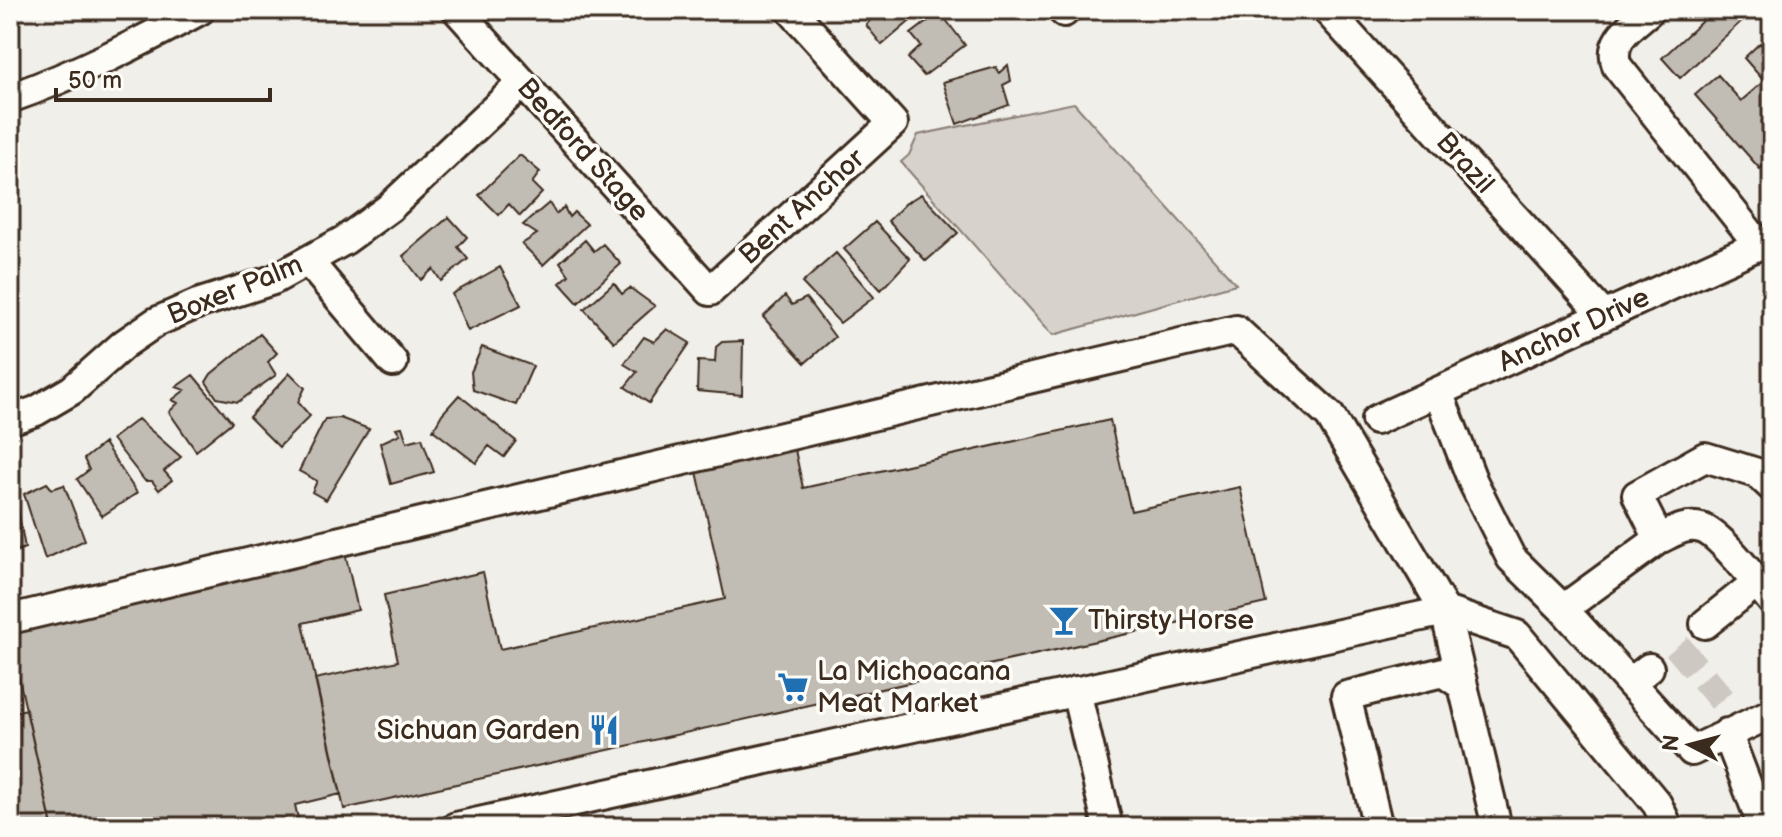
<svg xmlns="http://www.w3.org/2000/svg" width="1782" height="837" font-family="'Balsamiq Sans',sans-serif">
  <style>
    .green { fill: #d7d2cc; stroke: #897e75; stroke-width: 2 }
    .building { fill: #c1bcb4; stroke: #3b2a1e; stroke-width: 2 }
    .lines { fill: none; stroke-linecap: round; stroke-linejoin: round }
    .minor-tunnel { stroke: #cdc8c1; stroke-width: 28; stroke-dasharray: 28 14; stroke-linecap: butt }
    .minor-casing { stroke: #3b2a1e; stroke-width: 34 }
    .minor { stroke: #fdfcf7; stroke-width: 28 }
    .labels { text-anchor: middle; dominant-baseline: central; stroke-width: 7; stroke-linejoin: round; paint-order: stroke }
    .street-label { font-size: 28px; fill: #3b2a1e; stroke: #fdfcf7 }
    .poi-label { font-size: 28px; fill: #3b2a1e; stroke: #fdfcf7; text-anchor: start }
  </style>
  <rect width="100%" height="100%" fill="#f1efea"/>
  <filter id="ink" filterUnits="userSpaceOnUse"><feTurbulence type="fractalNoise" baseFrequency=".0125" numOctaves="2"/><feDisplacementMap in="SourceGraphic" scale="16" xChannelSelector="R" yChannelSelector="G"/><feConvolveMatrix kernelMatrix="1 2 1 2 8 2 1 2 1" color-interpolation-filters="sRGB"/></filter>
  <g filter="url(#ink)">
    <path class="green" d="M 1074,103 L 1236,284 L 1053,335 L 901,162 L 909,155 L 918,135 Z"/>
    <path class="building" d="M 879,10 L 923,10 L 882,45 L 866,25 Z
      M 1714,10 L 1736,10 L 1744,19 L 1680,78 L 1662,58 Z
      M 940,12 L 965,45 L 924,76 L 908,58 L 921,46 L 911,34 Z
      M 1760,43 L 1772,56 L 1772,113 L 1762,122 L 1772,134 L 1772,159 L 1760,169 L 1695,95 L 1718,75 L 1741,101 L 1764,81 L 1744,58 Z
      M 1008,65 L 1011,81 L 1003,85 L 1009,105 L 957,124 L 943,82 L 996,67 L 999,73 Z
      M 520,155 L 540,172 L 532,183 L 542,193 L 520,216 L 509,204 L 499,215 L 479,195 Z
      M 921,194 L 958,233 L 926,261 L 888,221 L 906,203 Z
      M 549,203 L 556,214 L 564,207 L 569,217 L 574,212 L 587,224 L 543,265 L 522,244 L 537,234 L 523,225 Z
      M 449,217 L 467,237 L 458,247 L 468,259 L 441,281 L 433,269 L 421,280 L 403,256 Z
      M 875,222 L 910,259 L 881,290 L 844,249 Z
      M 585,240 L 594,251 L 603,244 L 621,264 L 578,303 L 560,283 L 569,275 L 560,262 Z
      M 836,253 L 874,297 L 840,323 L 802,283 Z
      M 500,267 L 521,305 L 468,331 L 452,294 Z
      M 614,283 L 622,294 L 630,288 L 655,306 L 614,342 L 584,309 Z
      M 785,296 L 792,305 L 806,298 L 835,337 L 805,363 L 763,317 Z
      M 667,329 L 690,343 L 649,403 L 625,387 L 637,372 L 624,364 L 644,337 L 654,342 Z
      M 260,334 L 277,353 L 268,362 L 276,375 L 238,402 L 217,398 L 206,382 L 211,374 Z
      M 743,341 L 742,395 L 697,391 L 698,361 L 715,362 L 716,347 L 722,342 Z
      M 482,347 L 533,366 L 516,405 L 473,390 L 471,372 Z
      M 290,373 L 305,388 L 298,402 L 310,416 L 279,447 L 249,417 Z
      M 193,375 L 232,422 L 196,451 L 169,412 L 178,403 L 172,400 L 185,390 L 176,387 Z
      M 459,395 L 516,441 L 504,457 L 489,446 L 476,463 L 433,430 L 442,414 Z
      M 340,418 L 369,429 L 326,500 L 312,492 L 317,481 L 299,471 L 325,419 Z
      M 138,419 L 181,457 L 164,471 L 172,480 L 159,490 L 152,481 L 145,481 L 112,439 Z
      M 1110,420 L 1131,511 L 1240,487 L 1266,603 L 344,809 L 315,679 L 398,661 L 384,595 L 483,572 L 500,649 L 725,599 L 696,467 L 794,445 L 803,488 Z
      M 402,427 L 407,442 L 422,438 L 434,472 L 391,484 L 380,443 L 400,434 L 396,428 Z
      M 104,443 L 137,493 L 102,516 L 77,479 L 89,470 L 84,459 Z
      M 47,483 L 52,489 L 64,485 L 85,540 L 45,559 L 24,494 Z
      M 17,504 L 25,548 L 10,553 L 10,506 Z
      M 344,548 L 358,610 L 303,623 L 341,794 L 295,805 L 300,827 L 201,827 L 201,824 L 187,827 L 52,827 L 10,638 L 10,624 Z
      M 26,709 L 52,826 L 49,827 L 10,827 L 10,713 Z"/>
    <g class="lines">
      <path class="minor-tunnel" d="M 1677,646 L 1728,707"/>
      <defs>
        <path id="minor" d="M 457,10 L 710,291 L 893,123 L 791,10
          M 1062,10 L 1064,12 L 1066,10
          M 1327,10 L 1604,316
          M 1650,10 C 1632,26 1607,40 1617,66 L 1759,245
          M 10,98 C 76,75 139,43 200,10
          M 308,261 L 393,362
          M 1438,392 L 1473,482 L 1511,558 L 1563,609
          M 10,420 L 36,411 L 72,390 L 124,344 L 156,322 L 197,304 L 273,280 L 345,240 L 389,208 L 522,83
          M 1376,420 L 1772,239
          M 1772,487 L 1757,473 L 1705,457 L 1637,495 L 1659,539 L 1563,609 L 1692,751 L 1772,713
          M 1659,539 C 1672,533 1686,523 1701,528 C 1720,533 1758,584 1772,601
          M 1445,611 L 1517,635 L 1657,804 L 1668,827
          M 1445,611 L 1497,827
          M 10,619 L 1236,330 L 1330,416 L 1445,611 L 456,827
          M 1705,624 L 1756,583
          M 1630,683 L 1649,668
          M 1076,691 L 1108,827
          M 1727,733 L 1763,827
          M 1378,827 L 1346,696 L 1443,672 L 1463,686"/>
      </defs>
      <use href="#minor" class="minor-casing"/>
      <use href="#minor" class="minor"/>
    </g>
  </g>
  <defs>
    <symbol id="bar-bare" viewBox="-9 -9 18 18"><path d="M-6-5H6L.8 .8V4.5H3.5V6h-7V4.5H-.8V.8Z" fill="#1f6fb2" stroke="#fdfcf7" stroke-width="2.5" paint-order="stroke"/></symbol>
    <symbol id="supermarket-bare" viewBox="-9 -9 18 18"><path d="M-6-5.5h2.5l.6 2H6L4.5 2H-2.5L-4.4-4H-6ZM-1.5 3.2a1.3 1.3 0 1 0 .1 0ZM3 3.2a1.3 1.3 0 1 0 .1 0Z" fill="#1f6fb2" stroke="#fdfcf7" stroke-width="2.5" paint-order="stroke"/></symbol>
    <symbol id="restaurant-bare" viewBox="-9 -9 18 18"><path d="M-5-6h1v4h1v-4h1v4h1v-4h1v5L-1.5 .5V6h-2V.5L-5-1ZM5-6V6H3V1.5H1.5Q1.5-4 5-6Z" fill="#1f6fb2" stroke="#fdfcf7" stroke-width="2.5" paint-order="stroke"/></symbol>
  </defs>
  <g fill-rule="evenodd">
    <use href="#bar-bare" x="1042" y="598" width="44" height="44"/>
    <use href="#supermarket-bare" x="771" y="665" width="44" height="44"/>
    <use href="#restaurant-bare" x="582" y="708" width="44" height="44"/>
  </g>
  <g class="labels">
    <g class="street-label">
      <text transform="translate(583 150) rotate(48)">Bedford Stage</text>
      <text transform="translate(1465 163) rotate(48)">Brazil</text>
      <text transform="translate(802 207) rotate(-42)">Bent Anchor</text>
      <text transform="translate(235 290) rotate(-22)">Boxer Palm</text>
      <text transform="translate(1574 330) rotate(-25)">Anchor Drive</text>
    </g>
    <g class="poi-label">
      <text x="1088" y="620">Thirsty Horse</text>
      <text x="817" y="671">La Michoacana<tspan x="817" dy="32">Meat Market</tspan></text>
      <text x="580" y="730" text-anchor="end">Sichuan Garden</text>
    </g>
  </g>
  <rect width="1782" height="837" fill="none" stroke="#fdfcf7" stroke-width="40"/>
  <rect x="20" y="20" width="1742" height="797" fill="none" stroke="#3b2a1e" stroke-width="3" filter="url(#ink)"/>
  <g transform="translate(1690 745) rotate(276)" stroke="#fdfcf7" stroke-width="6" paint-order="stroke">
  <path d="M0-6L14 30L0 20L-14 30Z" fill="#3b2a1e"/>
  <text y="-12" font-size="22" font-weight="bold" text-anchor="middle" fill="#3b2a1e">N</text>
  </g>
  <path d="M56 88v12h214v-12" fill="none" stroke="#3b2a1e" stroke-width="4"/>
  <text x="68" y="88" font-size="24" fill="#3b2a1e" stroke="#fdfcf7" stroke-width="6" paint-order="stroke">50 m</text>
</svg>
